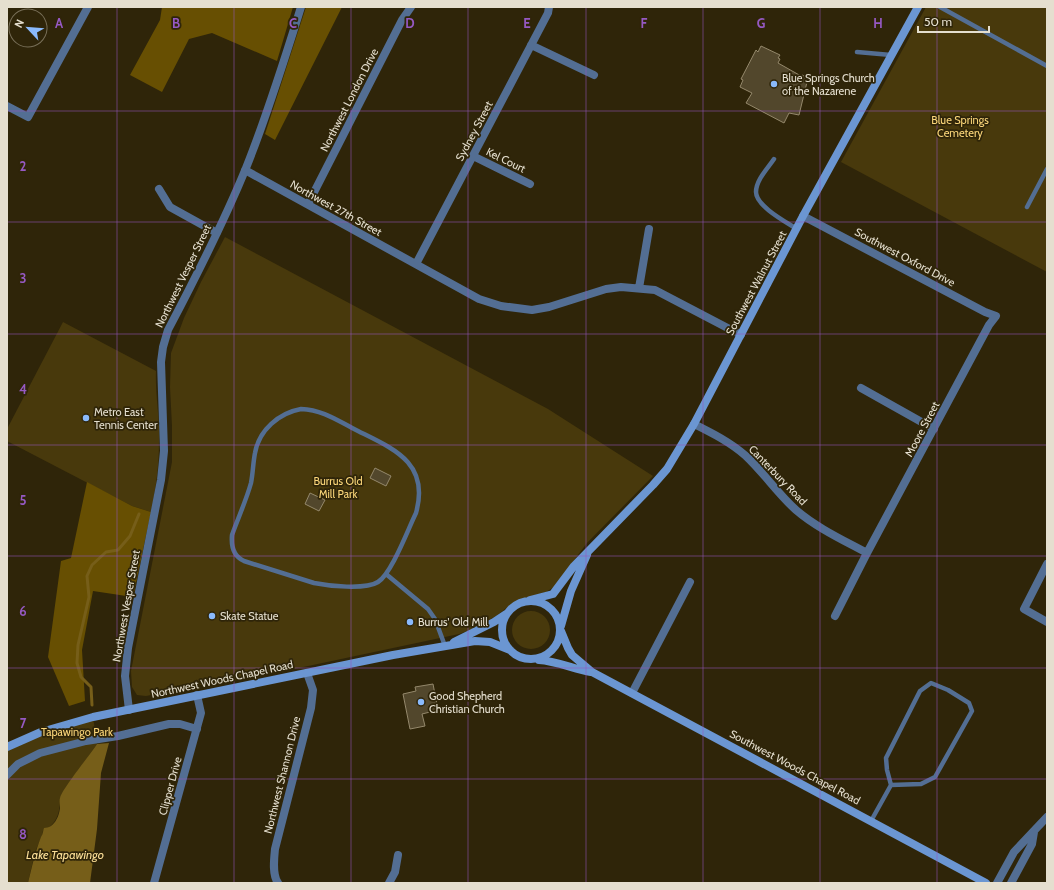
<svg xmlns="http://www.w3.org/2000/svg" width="1054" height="890" font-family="Cabin,sans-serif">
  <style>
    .green { fill: #48390c }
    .forest { fill: #674f02 }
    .water { fill: #765e19 }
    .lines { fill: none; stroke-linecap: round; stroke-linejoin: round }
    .stream { stroke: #765e19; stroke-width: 3 }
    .building { fill: #52472c; stroke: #94886b }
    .lane { stroke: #536e93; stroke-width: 4.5 }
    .street { stroke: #536e93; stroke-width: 8 }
    .secondary { stroke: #6b96d2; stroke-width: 8 }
    .grid { fill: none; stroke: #9659c3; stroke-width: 1; stroke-opacity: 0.55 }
    .poi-dot { fill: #8abafc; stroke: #2f2509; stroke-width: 1.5 }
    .labels { text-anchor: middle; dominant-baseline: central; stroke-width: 3.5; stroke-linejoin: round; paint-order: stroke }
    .poi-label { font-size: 11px; fill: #e5dfcf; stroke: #2f2509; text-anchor: start }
    .street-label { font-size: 11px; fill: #e5dfcf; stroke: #2f2509 }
    .park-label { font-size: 11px; fill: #fcd77a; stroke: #2f2509 }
    .water-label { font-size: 12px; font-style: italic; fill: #fde098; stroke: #2f2509 }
    .grid-label { font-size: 13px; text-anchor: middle; font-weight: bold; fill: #9659c3; stroke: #2f2509; stroke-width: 3.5; stroke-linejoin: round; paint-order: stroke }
  </style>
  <rect width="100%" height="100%" fill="#2f2509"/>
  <path class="green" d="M 926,7 L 1047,7 L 1047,272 L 841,162 Z
    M 225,237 L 548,409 L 653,476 L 587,543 L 554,587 L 546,592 L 531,596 L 513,603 L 496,616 L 470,630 L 459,634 L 252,678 L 201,685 L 146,696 L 137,695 L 132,687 L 131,671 L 172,462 L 172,426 L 170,387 L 171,353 L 184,318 L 201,282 Z
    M 63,322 L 156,371 C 155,394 160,418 159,442 C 159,466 156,488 151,512 L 132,506 L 7,441 L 7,429 Z
    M512 630a19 19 0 1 1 38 0a19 19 0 1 1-38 0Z
    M 93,717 L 97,744 L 60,798 C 60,813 57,824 43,831 L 42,836 L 35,852 L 28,883 L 7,883 L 7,747 Z"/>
  <path class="forest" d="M 162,7 L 293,7 L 277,61 L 212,33 L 189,39 L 162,92 L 130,75 L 160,20 Z
    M 306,7 L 342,7 L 275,140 L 265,134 Z
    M 87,482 L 132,506 L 151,512 L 133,597 L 93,591 L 82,650 L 85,701 L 69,706 L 48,657 L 61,561 L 71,558 Z"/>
  <path class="water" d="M 109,743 L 101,773 L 97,829 L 90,883 L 28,883 C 32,867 35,852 41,837 C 43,834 43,831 44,828 C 54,828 59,817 60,808 C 60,805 59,801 60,798 C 62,789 90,755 97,744 Z"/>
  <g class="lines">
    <path class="stream" d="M 92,705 L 91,687 L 81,677 L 77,663 L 78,645 L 89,597 L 87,576 L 92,565 L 106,552 L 118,550 L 130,536 L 139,514"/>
  </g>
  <path class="building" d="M 761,46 L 780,55 L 778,58 L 780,59 L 778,63 L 801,76 L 802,75 L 808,78 L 799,115 L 789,113 L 784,123 L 746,103 L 752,93 L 740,87 L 743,80 L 741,79 L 756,50 L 758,52 Z
    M 375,468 L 391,476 L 386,486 L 370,478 Z
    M 310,493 L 325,500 L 319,511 L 305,504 Z
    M 433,684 L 438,710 L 422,714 L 425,726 L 410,729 L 403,694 L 416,691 L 415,687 Z"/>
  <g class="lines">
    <path class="lane" d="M 940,7 L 1047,66
      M 857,52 L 891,55
      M 774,159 C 768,168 756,180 756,192 C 756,206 786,222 797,229
      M 1027,207 L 1047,169
      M 301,409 C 324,410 338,421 358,431 C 394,449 430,463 416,513 C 408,529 392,573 378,582 C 365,590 329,586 314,583 L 244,561 C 233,556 231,546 232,535 C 238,518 246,501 251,483 C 253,473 253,463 255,453 C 259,430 279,413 301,409 Z
      M 386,574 L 428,609 L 435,619 L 445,646
      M 871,821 L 891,785 L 887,770 L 886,758 L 920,691 L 931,683 L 948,690 L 969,703 L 972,711 L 935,777 L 921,784 L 891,785"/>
    <path class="street" d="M 531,45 L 594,75
      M 7,106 L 28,117 L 88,7
      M 473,156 L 530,184
      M 245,170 L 479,299 L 501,306 L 532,310 L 549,307 L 606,289 L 621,287 L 655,290 L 741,335
      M 159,189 L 170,207 L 217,233
      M 308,204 L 402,20 L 411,7
      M 803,216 L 985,312 L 996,316 L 989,325 L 867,553 L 835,616
      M 416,264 L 548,13 L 549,7
      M 639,288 L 649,229
      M 861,388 L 934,429
      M 694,424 C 712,433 730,442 746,456 C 764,473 778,494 796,510 C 817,528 843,540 867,553
      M 1047,564 L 1024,609 L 1047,622
      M 632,693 L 690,582
      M 129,710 L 125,676 L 128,648 L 161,480 L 164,451 L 161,362 L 163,347 L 168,330 C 196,277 223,224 246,168 C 267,116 284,61 301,7
      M 7,775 L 18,764 L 40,753 L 86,741 L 118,736 L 169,724 L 180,724 L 197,729
      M 154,883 L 201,713 L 197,695
      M 278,883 C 272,875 274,859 275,849 L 311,708 L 313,690 L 307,673
      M 389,883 L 395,872 L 398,855
      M 997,883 L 1014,852 L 1047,817
      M 1011,883 L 1032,844 L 1034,832"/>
    <path class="secondary" d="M 530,600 L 553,594 L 574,566 L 653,485 L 667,469 L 694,424 L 803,216 L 918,7
      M502 630a29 29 0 1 1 58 0a29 29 0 1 1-58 0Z
      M 561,626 L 571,591 L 587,555
      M 561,631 L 568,648 L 572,655 L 592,672 L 986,883
      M 454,642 L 494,622 L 506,614
      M 539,660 C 556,661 574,669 591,672
      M 7,747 L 41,732 L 93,717 L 393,655 L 475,641 L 490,642 L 510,650"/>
  </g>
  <path class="grid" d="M 117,7 L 117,883M 234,7 L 234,883M 351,7 L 351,883M 468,7 L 468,883M 586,7 L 586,883M 703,7 L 703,883M 820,7 L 820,883M 937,7 L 937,883M 7,111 L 1047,111M 7,222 L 1047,222M 7,334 L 1047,334M 7,445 L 1047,445M 7,556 L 1047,556M 7,668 L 1047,668M 7,779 L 1047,779"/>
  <g class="poi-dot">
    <circle cx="774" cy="84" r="4"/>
    <circle cx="86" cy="418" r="4"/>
    <circle cx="212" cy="616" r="4"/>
    <circle cx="410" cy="622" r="4"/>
    <circle cx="421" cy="702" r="4"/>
  </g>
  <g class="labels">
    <g class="poi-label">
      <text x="782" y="78">Blue Springs Church<tspan x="782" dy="13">of the Nazarene</tspan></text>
      <text x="94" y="412">Metro East<tspan x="94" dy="13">Tennis Center</tspan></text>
      <text x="220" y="616">Skate Statue</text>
      <text x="418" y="622">Burrus' Old Mill</text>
      <text x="429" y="696">Good Shepherd<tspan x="429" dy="13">Christian Church</tspan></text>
    </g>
    <g class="street-label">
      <text transform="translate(349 100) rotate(-63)">Northwest London Drive</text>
      <text transform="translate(474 131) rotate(-62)">Sydney Street</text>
      <text transform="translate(506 160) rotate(26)">Kel Court</text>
      <text transform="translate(336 208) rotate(29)">Northwest 27th Street</text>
      <text transform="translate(905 257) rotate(28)">Southwest Oxford Drive</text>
      <text transform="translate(183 276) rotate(-64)">Northwest Vesper Street</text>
      <text transform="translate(756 283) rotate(-62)">Southwest Walnut Street</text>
      <text transform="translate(922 429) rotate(-62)">Moore Street</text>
      <text transform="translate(778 475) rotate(46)">Canterbury Road</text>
      <text transform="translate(126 606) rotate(-80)">Northwest Vesper Street</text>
      <text transform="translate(222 679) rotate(-12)">Northwest Woods Chapel Road</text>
      <text transform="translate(795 767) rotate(28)">Southwest Woods Chapel Road</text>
      <text transform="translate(282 775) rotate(-76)">Northwest Shannon Drive</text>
      <text transform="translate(170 786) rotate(-75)">Clipper Drive</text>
    </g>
    <g class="park-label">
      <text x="960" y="120">Blue Springs<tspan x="960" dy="13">Cemetery</tspan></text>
      <text x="338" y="481">Burrus Old<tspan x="338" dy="13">Mill Park</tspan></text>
      <text x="77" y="732">Tapawingo Park</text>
    </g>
    <g class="water-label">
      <text x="65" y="854">Lake Tapawingo</text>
    </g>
  </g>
  <g class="grid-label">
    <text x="59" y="28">A</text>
    <text x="176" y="28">B</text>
    <text x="293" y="28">C</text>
    <text x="410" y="28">D</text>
    <text x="527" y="28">E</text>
    <text x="644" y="28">F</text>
    <text x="761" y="28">G</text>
    <text x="878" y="28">H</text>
    <text x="23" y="171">2</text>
    <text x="23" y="283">3</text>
    <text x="23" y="394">4</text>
    <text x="23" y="505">5</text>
    <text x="23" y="616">6</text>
    <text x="23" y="728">7</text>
    <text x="23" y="839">8</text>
  </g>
  <rect width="1054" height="890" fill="none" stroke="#e5dfcf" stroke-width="16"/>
  <g transform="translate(28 28) rotate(296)"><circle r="19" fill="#2f2509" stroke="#786f58"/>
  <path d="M0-3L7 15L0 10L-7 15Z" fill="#8abafc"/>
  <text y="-6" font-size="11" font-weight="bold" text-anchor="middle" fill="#e5dfcf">N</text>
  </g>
  <path d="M918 26v6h71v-6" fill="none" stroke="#e5dfcf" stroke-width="2"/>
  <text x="924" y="26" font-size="12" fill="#e5dfcf" stroke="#2f2509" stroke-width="3" paint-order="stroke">50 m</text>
</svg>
